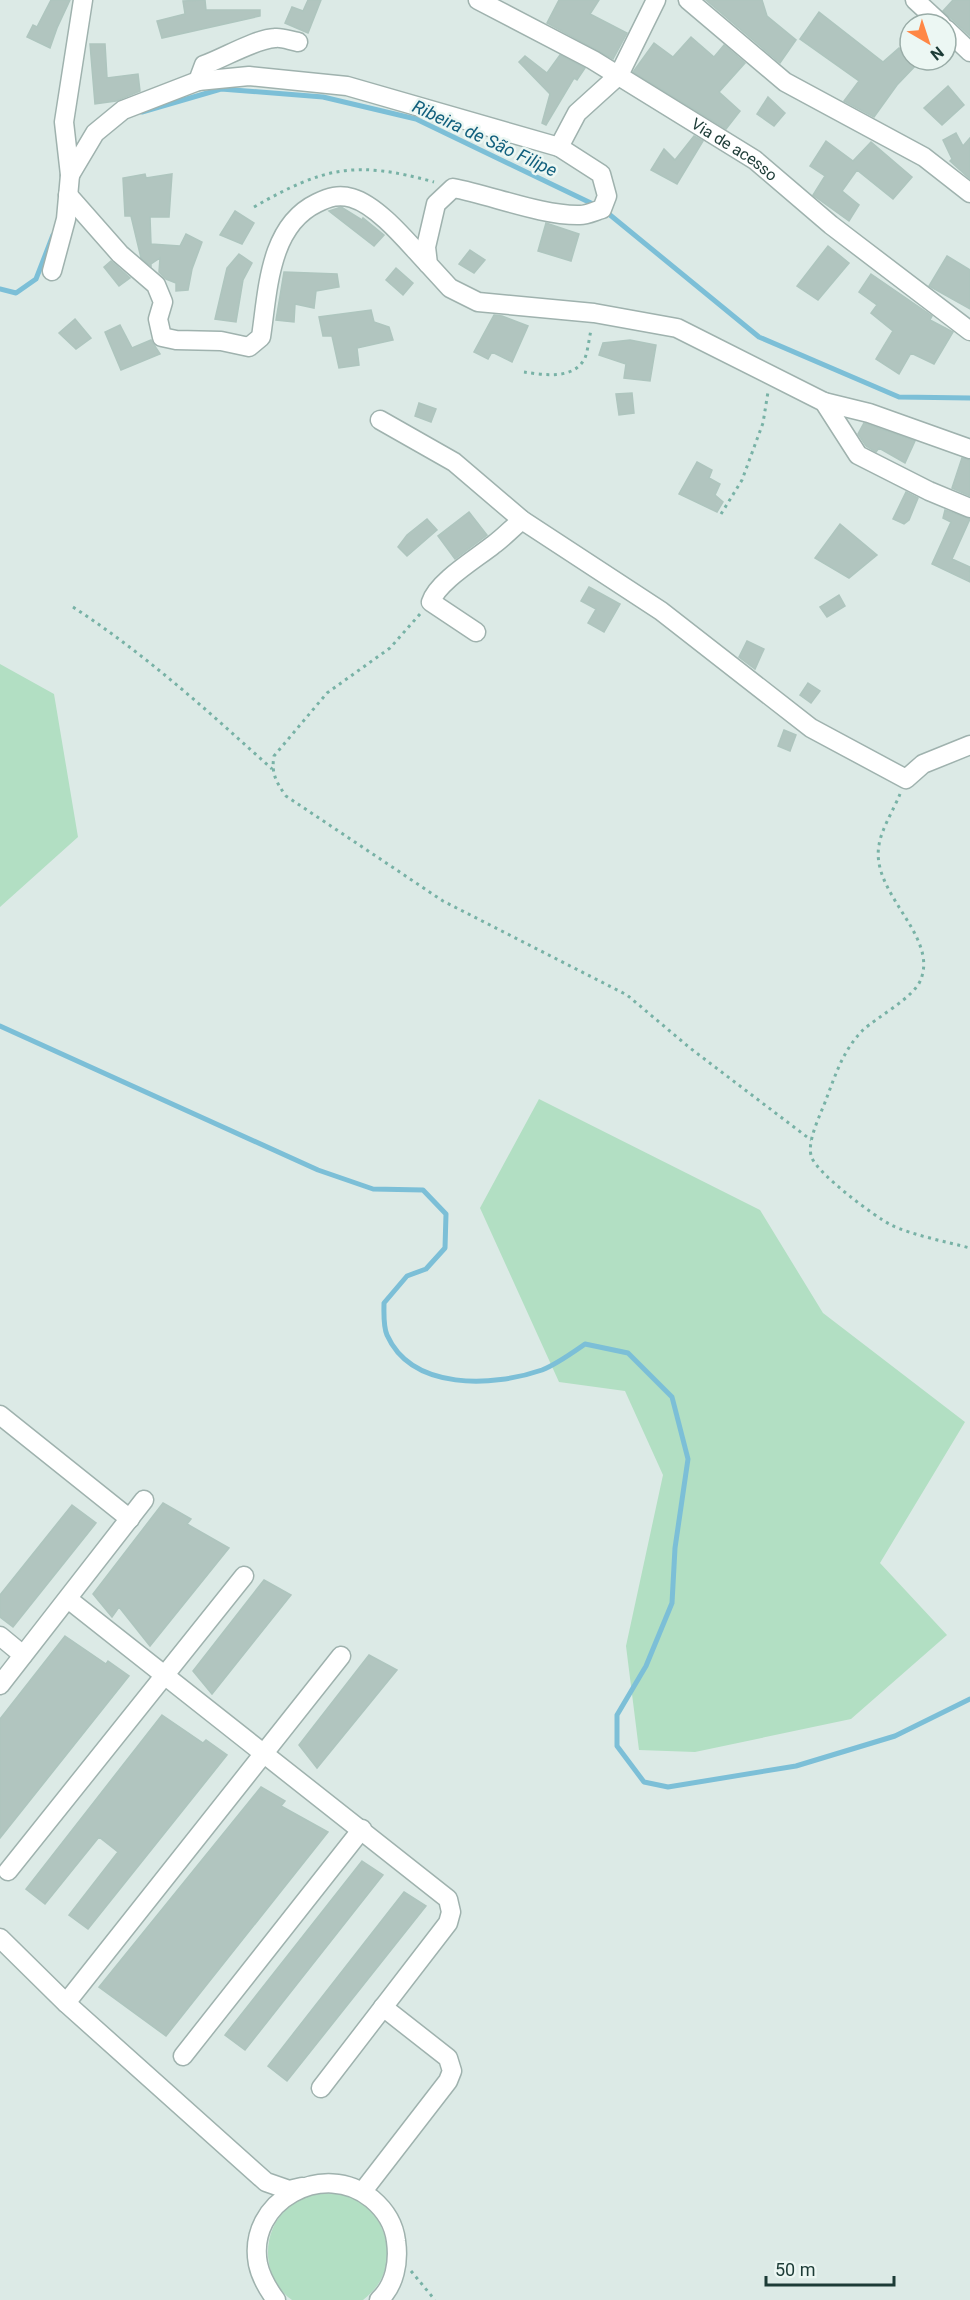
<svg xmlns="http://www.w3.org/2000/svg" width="970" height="2300" font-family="Roboto,sans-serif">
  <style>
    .green { fill: #b2dfc3 }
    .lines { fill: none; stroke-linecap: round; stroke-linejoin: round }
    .stream { stroke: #7cbfd7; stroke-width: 5 }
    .building { fill: #b1c5bf; stroke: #aec5be; stroke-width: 1.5 }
    .minor-casing { stroke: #9fb2ae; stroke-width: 21 }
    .path { stroke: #78b2a6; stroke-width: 3; stroke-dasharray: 3 4.5; stroke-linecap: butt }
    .minor { stroke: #fff; stroke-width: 18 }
    .labels { text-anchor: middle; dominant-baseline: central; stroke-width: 5; stroke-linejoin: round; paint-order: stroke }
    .street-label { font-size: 16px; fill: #1c3b36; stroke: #ecf7f3 }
    .water-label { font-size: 18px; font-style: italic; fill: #115f7d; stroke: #ecf7f3 }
  </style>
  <rect width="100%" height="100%" fill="#dceae6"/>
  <path class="green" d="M 0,664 L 54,694 L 78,837 L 0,907 Z
    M 539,1099 L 760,1210 L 823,1313 L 965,1422 L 880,1563 L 947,1635 L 851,1719 L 695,1752 L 639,1750 L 626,1646 L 663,1475 L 625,1391 L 559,1382 L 480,1208 Z
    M 323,2193 C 334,2193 344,2194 355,2199 C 381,2211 395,2248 383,2275 C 379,2285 372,2293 363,2300 L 292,2300 C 261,2279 260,2230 289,2207 C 299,2199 311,2195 323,2193 Z"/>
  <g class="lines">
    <path class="stream" d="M 142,112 L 221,89 L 323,97 L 416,119 L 595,205
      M 604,210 L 759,337 L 899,397 L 970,398
      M 0,289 L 16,293 L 36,279 L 53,235
      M 0,1026 L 318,1170 L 373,1189 L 423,1190 L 446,1214 L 445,1248 L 426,1269 L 407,1276 L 384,1303 C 384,1312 383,1326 387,1335 C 412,1391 493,1387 542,1370 C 557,1364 572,1353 585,1344 L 628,1353 L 672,1397 L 688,1459 L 675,1548 L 672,1603 L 646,1666 L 617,1715 L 617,1746 L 644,1782 L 668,1787 L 796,1766 L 895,1736 L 970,1699"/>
  </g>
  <path class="building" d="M 51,0 L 70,0 L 57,28 L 50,48 L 27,37 L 33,25 L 37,27 Z
    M 205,0 L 206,10 L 260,10 L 260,16 L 162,38 L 157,21 L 185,14 L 183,1 Z
    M 308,0 L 321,0 L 308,33 L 285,23 L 292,7 L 303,11 Z
    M 559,0 L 599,0 L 590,14 L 627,33 L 613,59 L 547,23 Z
    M 706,0 L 762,0 L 767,16 L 796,40 L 780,63 Z
    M 953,0 L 970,0 L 970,36 L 943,11 Z
    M 819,12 L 883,62 L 899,48 L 910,57 L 910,60 L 918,63 L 897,85 L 874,117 L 844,101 L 859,81 L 800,39 Z
    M 691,37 L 714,57 L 724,45 L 745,63 L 719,92 L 740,111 L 726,129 L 633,72 L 654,43 L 673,57 Z
    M 90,44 L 105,44 L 107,78 L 138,74 L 140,91 L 116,101 L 95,104 Z
    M 560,55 L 585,68 L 577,80 L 574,78 L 546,125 L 542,123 L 550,94 L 519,62 L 525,56 L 547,73 Z
    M 948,86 L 964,105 L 942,125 L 924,108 Z
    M 768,97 L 785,113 L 774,126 L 757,114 Z
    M 956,133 L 963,146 L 970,138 L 970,179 L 950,161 L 952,159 L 943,140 Z
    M 694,136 L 703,141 L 677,184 L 651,170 L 664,149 L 675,160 Z
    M 826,141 L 853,161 L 871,142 L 912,177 L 893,199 L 857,170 L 842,191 L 859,205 L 849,221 L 813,195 L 825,176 L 810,166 Z
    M 145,174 L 146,178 L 172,174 L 169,217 L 150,217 L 151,244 L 180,246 L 186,234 L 202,242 L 192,269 L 188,290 L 176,291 L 176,283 L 166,279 L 159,272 L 160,258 L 151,264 L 151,266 L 141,258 L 131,216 L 125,216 L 123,178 Z
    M 341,207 L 362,220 L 363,218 L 384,235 L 374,246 L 329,211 Z
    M 235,211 L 254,223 L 242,244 L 220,235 Z
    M 546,223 L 579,234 L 571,261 L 538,251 Z
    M 828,246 L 849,263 L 818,300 L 797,286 Z
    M 470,250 L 485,260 L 474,273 L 459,264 Z
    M 239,254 L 252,263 L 243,280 L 236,322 L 215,319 L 227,268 Z
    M 947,256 L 970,270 L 970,309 L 929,286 Z
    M 111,261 L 130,278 L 119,286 L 104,267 Z
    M 396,268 L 413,283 L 403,295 L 386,280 Z
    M 284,272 L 337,274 L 339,287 L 316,291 L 314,308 L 295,304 L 294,322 L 276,320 Z
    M 871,274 L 932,316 L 930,320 L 953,332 L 934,364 L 911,353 L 899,374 L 876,359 L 893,331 L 871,313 L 877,305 L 859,292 Z
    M 371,310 L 374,322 L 389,327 L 393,340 L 357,348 L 359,365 L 339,368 L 332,336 L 323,336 L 319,317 Z
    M 494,315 L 502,316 L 528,326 L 512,362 L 492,352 L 488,359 L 474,352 Z
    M 75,319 L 91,338 L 76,349 L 59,333 Z
    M 120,325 L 132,348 L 151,340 L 160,354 L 121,370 L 105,332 Z
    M 630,340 L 656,345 L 650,381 L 624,378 L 626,364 L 599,355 L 603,343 Z
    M 632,393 L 634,413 L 619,415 L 616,394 Z
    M 419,403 L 436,409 L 431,422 L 415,416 Z
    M 864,423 L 915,441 L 905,463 L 879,448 L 876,452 L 866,446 L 858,434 Z
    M 962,458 L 970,460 L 970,496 L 952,488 Z
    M 697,462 L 712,470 L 709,478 L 720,484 L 715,495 L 723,502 L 717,512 L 679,494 Z
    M 906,492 L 918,498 L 909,520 L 904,524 L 893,519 Z
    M 945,510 L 970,519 L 952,559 L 970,567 L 970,582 L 932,564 L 951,522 L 943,518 Z
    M 469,512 L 487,535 L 455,559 L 438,536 Z
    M 427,519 L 437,530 L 407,556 L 398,547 L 407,535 Z
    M 840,524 L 877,555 L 849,578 L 815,558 Z
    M 589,587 L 620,604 L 604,632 L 588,623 L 596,609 L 581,601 Z
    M 839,595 L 845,606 L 827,617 L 820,607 Z
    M 747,641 L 764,649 L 755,669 L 739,657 Z
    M 808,683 L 820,691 L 811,703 L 800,695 Z
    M 784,730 L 796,735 L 790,751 L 778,746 Z
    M 163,1503 L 191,1519 L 187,1524 L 229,1548 L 150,1646 L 119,1607 L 112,1617 L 93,1594 Z
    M 72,1505 L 96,1523 L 13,1627 L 0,1617 L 0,1595 Z
    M 264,1580 L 291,1595 L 212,1694 L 193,1671 Z
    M 65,1636 L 106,1664 L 108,1661 L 129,1676 L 0,1838 L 0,1719 Z
    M 369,1655 L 397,1670 L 317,1768 L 299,1745 Z
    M 162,1715 L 203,1743 L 206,1740 L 227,1755 L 88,1929 L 69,1915 L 118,1852 L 99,1837 L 45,1904 L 26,1889 Z
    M 261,1787 L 285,1801 L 281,1806 L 328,1832 L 166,2036 L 99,1987 Z
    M 362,1861 L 383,1875 L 245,2050 L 225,2035 Z
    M 404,1892 L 426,1906 L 287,2081 L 268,2066 Z"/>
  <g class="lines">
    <defs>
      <g id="minor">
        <path id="s1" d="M 478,0 L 593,60 L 755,160 L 831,225 L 970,331"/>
        <path d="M 656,0 L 619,75 L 577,113 L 559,147 L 601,174 L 607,196 L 602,209 C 595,211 587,215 580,215 C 542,216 491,195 453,188 L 436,204 L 426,247 L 428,264 L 450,288 L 478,302 L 594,313 L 677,328 L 824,402 L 858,455 L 929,491 L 970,508"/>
        <path d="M 688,0 L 785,82 L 924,157 L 970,193"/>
        <path d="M 915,0 L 941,24"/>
        <path d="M 946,29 L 970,52"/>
        <path d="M 198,81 L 249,76 L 347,86 L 559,147"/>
        <path d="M 70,175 L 95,133 L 123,110 L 198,81 L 204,65 C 224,58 255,39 275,38 C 282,37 291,41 298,42"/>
        <path d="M 68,195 L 120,254 L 156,285 L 163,302 L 158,319 L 162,337 L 176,340 L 221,341 L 249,347 L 261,337 C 268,290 269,226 317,203 C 329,197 339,194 352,198 C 379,206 409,244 428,264"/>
        <path d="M 52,271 L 66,219 L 70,175 L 64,122 L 83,0"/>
        <path d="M 824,402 L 869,413 L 970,449"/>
        <path d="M 380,420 L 454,462 L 522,520 L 661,611 L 811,728 L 906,779 L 923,764 L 970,745"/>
        <path d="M 476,632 L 431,602 C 437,582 477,558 493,545 C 503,538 512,528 522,520"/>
        <path d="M 0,1415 L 130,1519"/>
        <path d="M 68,1599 L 448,1899 L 451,1912 L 448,1923 L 321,2088"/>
        <path d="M 0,1636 L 23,1655"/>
        <path d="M 0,1685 L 144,1500"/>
        <path d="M 8,1871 L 244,1576"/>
        <path d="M 0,1938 L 66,2003 L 266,2182 L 289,2190 L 302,2187"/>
        <path d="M 66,2003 L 341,1656"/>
        <path d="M 183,2056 L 362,1829"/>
        <path d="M 363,2191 L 448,2081 L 452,2071 L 448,2058 L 383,2007"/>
        <path d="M 276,2300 C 267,2288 261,2278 258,2264 C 246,2201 324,2159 372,2199 C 385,2210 394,2224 396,2241 C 399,2262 395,2285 379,2300"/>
      </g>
    </defs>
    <use href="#minor" class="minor-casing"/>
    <path class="path" d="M 254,207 C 324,167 355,160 434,182
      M 524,372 C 544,375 574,380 585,358 C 588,350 589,339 591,330
      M 721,514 L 742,480 L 763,423 L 768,392
      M 73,607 C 145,654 208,711 272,769
      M 420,614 L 390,648 L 327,693 L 274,756 C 271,773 276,782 286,796 L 443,901 L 627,995 L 690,1048 L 811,1140
      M 900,794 C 894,809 881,830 879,845 C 870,893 938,935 921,979 C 915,997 877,1017 863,1030 C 844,1049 836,1073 827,1097 C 822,1112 805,1143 812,1158 C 819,1175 874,1216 891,1225 C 912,1235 947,1242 970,1248
      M 411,2271 L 435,2300"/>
    <use href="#minor" class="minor"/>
  </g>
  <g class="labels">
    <g class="street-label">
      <text stroke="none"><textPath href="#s1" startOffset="297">Via de acesso</textPath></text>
    </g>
    <g class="water-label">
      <text transform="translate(485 138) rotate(25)">Ribeira de São Filipe</text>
    </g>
  </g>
  <g transform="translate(928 42) rotate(141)"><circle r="28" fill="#ecf7f3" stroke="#99aca7" stroke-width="1.5"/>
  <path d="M0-4.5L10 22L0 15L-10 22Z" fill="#ff8745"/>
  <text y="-9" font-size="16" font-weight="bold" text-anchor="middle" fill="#1c3b36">N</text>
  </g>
  <path d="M766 2276v9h128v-9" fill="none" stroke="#1c3b36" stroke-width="3"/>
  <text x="775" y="2276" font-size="18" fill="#1c3b36" stroke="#ecf7f3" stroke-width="4.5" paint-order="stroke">50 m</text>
</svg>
